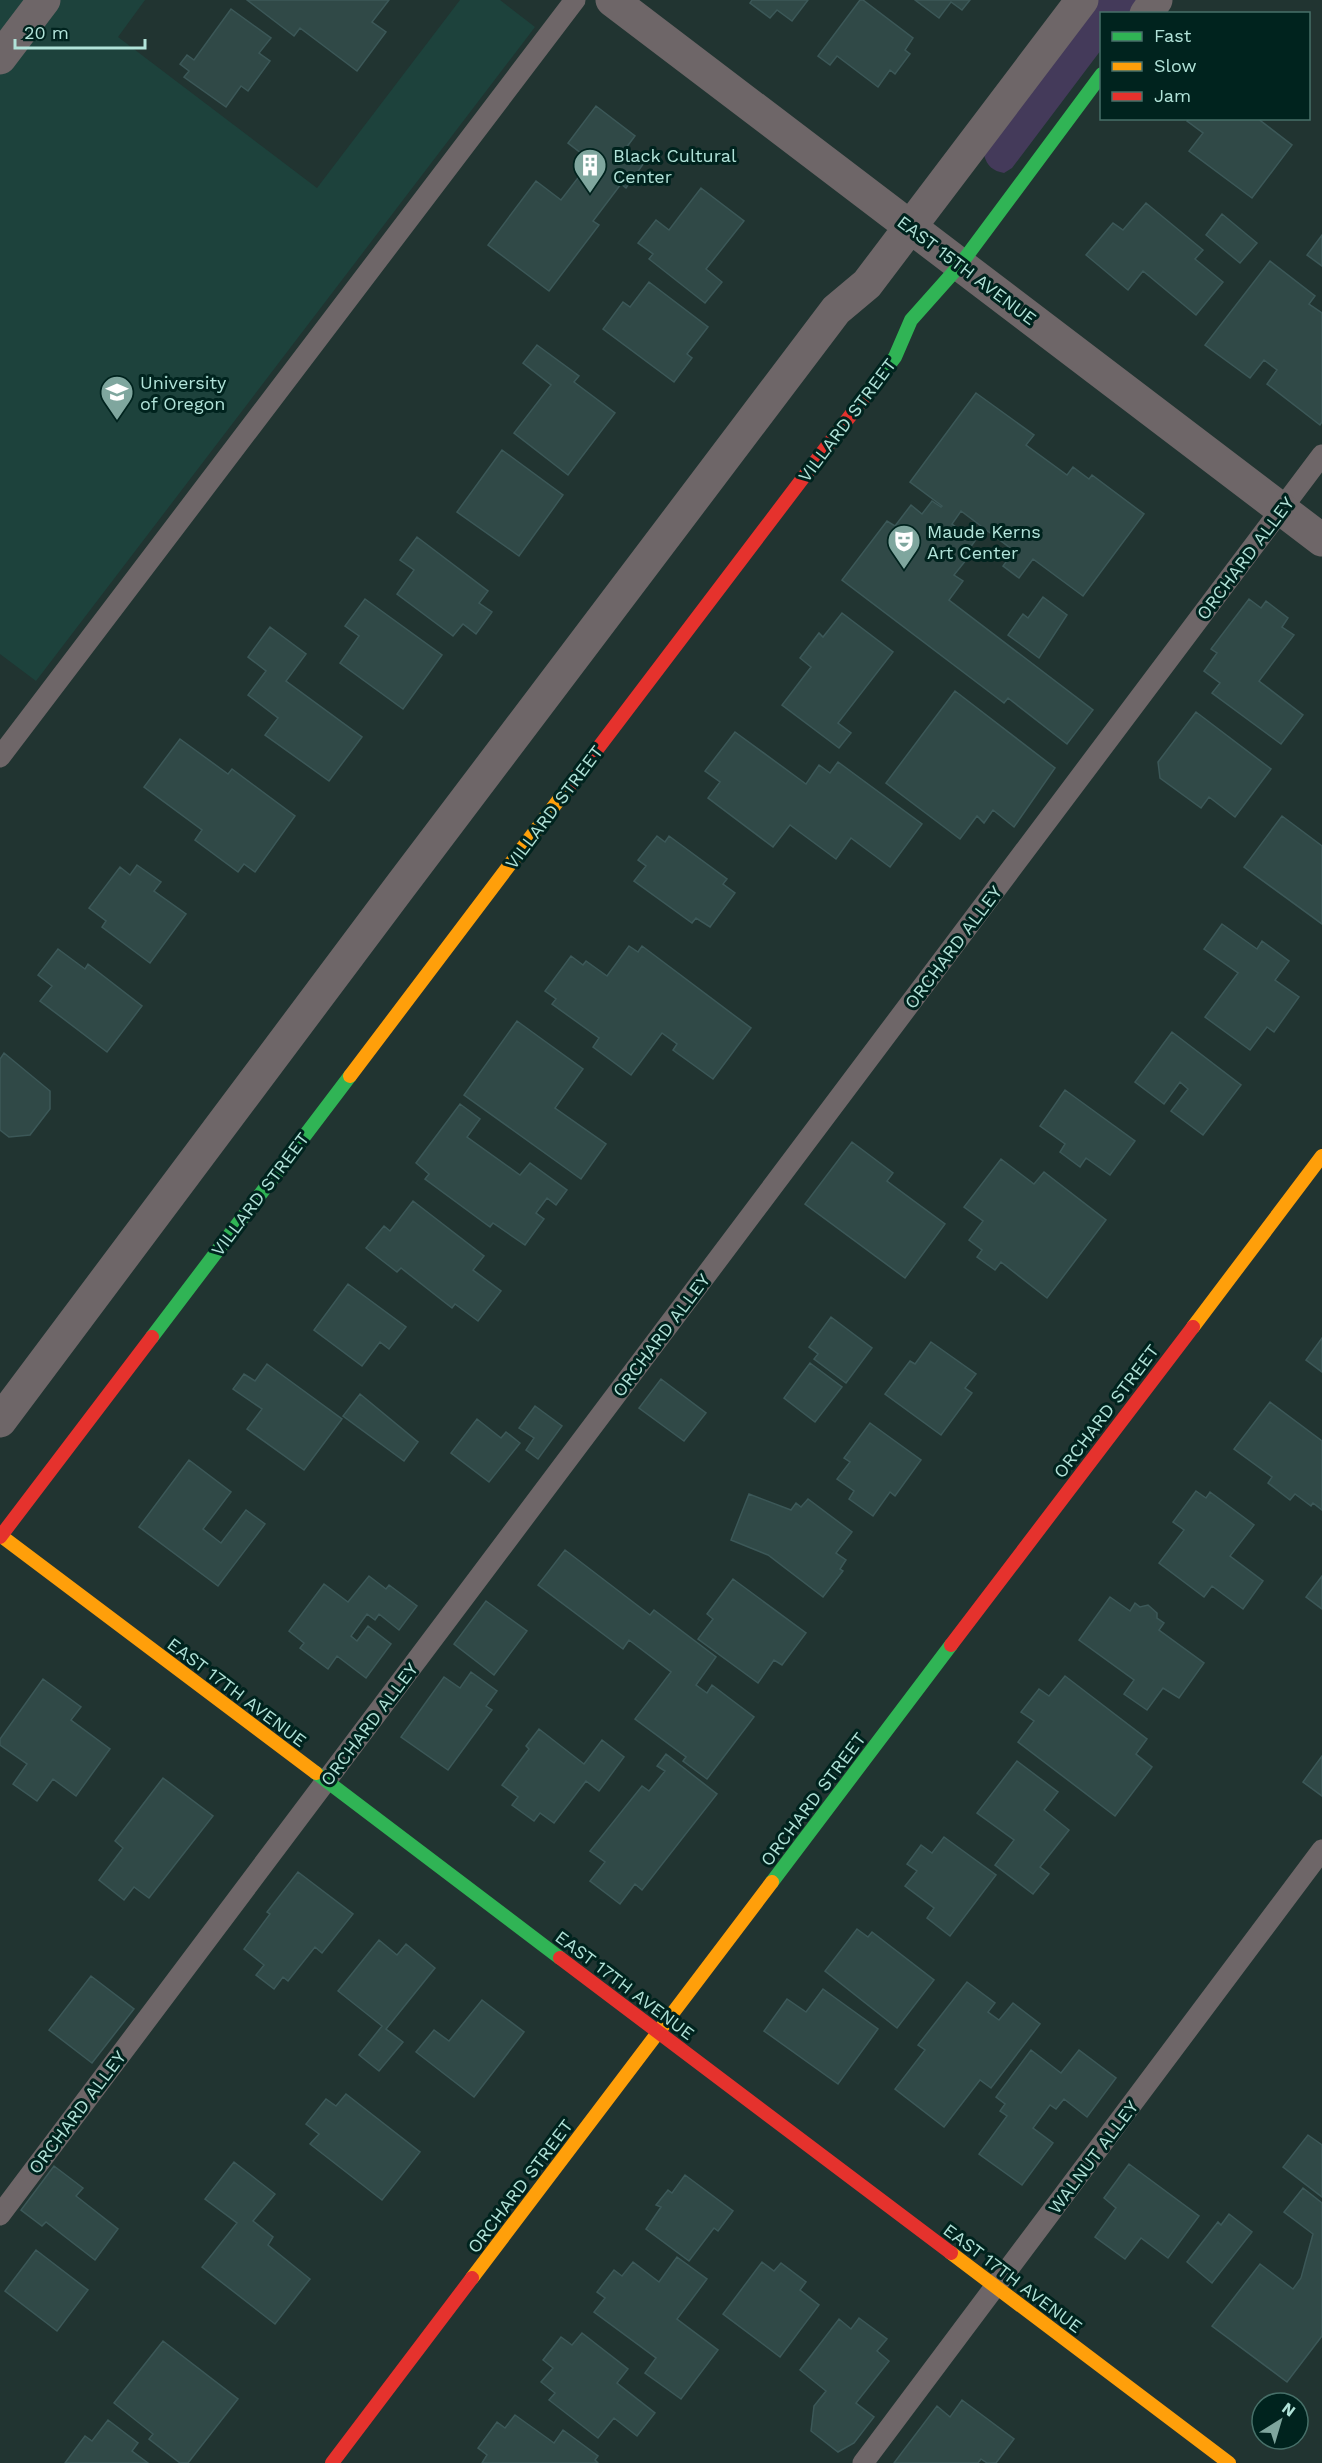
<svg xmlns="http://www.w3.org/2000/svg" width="1322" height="2463" font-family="'Work Sans',sans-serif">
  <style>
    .built { fill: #1d423c }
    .green { fill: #443a5a }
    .building { fill: #304947; stroke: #3c5858; stroke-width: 1.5 }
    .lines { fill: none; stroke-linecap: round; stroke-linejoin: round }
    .lane { stroke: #6e6668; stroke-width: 21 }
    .street { stroke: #6e6668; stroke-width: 33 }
    .fast { stroke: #30b455; stroke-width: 14 }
    .slow { stroke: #ff9f0a; stroke-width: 14 }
    .jam { stroke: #e5322d; stroke-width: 14 }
    .labels { text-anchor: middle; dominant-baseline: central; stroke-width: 6; stroke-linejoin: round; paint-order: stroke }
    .poi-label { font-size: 18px; fill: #b1e3d9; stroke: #00231e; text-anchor: start }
    .street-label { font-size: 18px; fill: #b1e3d9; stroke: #00231e }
  </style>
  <rect width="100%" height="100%" fill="#213431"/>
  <path class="built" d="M 0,0 L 145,0 L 118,37 L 317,188 L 460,0 L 500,0 L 535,27 L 36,681 L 0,654 Z"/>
  <path class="green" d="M 1097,0 L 1139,0 L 1129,13 L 1102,14 L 1101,50 L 1012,168 L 1004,173 C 993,171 987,166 984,155 Z"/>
  <path class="building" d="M 247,0 L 389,0 L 372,22 L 386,32 L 357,71 L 300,28 L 294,36 Z
    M 752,0 L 808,0 L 792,21 L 777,10 L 770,18 L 750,3 Z
    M 860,0 L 863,0 L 913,38 L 905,50 L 910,54 L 895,74 L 890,70 L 878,87 L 837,56 L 830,65 L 818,56 Z
    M 915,0 L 970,0 L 962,10 L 951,2 L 939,18 Z
    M 231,9 L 271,38 L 259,53 L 270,61 L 248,91 L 241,86 L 226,107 L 184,77 L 189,71 L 180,64 L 187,55 L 194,60 Z
    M 596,106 L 635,136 L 626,148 L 644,163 L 626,188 L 621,184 L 593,221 L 599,225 L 549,291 L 488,245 L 536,181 L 561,200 L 591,161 L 568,143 Z
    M 1189,118 L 1257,118 L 1292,145 L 1252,198 L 1189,151 L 1203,133 L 1187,121 Z
    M 701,188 L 744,221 L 706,269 L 722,282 L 705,303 L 649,259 L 653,254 L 638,243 L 656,220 L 669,230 Z
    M 1146,203 L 1203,250 L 1195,259 L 1223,282 L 1196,315 L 1143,271 L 1128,290 L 1086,255 L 1113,223 L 1123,230 Z
    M 1222,214 L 1257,243 L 1240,263 L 1206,235 Z
    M 1322,235 L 1322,266 L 1307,255 Z
    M 1270,261 L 1315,296 L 1309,304 L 1322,313 L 1322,422 L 1320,425 L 1267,384 L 1277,370 L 1264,360 L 1250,378 L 1205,345 Z
    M 649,282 L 708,327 L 687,354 L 692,358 L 674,382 L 603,329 L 623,302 L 630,307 Z
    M 537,345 L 579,376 L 574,382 L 615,413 L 568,475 L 514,433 L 551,385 L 523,363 Z
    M 976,393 L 1034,435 L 1026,445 L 1067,475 L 1073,467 L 1089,479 L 1092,475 L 1144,514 L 1083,596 L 1033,559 L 1019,578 L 1003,566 L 1014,551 L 961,511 L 952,524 L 975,541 L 967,552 L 970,555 L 954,575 L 963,581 L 949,600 L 1093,710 L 1067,744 L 1008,698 L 1004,703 L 842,580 L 887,521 L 895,526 L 911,505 L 922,514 L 932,501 L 941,507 L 942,506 L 910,482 Z
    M 502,450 L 563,495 L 519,556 L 457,512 Z
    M 417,537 L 488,591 L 479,603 L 492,612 L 476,634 L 463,624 L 453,636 L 397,594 L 414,570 L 400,560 Z
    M 1043,597 L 1067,615 L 1039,658 L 1008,635 L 1023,614 L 1028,618 Z
    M 365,599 L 442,655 L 403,709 L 340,663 L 359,636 L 345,626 Z
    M 1249,599 L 1261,608 L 1266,601 L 1288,618 L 1282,627 L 1294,635 L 1259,681 L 1303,715 L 1281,744 L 1212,693 L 1220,683 L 1204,671 L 1217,653 L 1211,649 Z
    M 842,613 L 893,652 L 838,723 L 851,733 L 839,748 L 782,705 L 811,667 L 800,658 L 819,633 L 823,637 Z
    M 270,627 L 306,654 L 286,681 L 362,737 L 329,781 L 265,735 L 278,718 L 248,695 L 266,671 L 248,657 Z
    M 955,691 L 1055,768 L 1014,827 L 993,810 L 984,823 L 977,816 L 960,839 L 886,783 Z
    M 1196,712 L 1271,769 L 1235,817 L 1209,797 L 1201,808 L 1160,778 L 1158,762 Z
    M 735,732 L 806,784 L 819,765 L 830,773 L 838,762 L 922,824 L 890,867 L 851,838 L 836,859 L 790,825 L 773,847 L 708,798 L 720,782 L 705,771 Z
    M 180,739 L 228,774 L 232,769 L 295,816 L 255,872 L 244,864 L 238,872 L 195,840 L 202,830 L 144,787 Z
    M 1282,816 L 1322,846 L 1322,924 L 1244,867 Z
    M 657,836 L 665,842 L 669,836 L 727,879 L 723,884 L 735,893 L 710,927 L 696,918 L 692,923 L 634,881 L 646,866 L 638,860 Z
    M 137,865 L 161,882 L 154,891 L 186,914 L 150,963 L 102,927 L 106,921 L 89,908 L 120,867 L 130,875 Z
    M 1222,924 L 1257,949 L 1262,941 L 1289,961 L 1275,980 L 1299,997 L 1274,1032 L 1267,1027 L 1250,1050 L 1205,1017 L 1238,973 L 1204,949 Z
    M 629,946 L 638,952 L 642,946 L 751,1028 L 713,1079 L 673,1050 L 677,1044 L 662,1033 L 631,1075 L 593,1047 L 599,1038 L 552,1004 L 556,999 L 545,991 L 571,956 L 583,965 L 586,961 L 607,976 Z
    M 58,949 L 85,969 L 88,964 L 142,1006 L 107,1052 L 40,1001 L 52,986 L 38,975 Z
    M 517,1021 L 583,1069 L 555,1108 L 606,1144 L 581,1179 L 464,1095 Z
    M 1172,1032 L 1241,1085 L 1203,1135 L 1171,1111 L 1188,1089 L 1180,1082 L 1164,1104 L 1135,1082 Z
    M 4,1053 L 50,1091 L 50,1109 L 30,1135 L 9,1137 L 0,1130 L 0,1059 Z
    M 1065,1090 L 1135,1141 L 1110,1175 L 1086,1158 L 1080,1167 L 1060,1152 L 1065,1144 L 1040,1126 Z
    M 460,1104 L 480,1119 L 467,1137 L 520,1175 L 530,1163 L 567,1190 L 556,1205 L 547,1198 L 536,1213 L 544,1219 L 525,1245 L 493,1223 L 490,1227 L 425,1179 L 429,1174 L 416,1163 Z
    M 852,1142 L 893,1173 L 887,1181 L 945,1224 L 905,1278 L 805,1204 Z
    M 1001,1159 L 1034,1184 L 1044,1172 L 1106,1220 L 1047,1298 L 1001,1262 L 995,1270 L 977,1257 L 982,1250 L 969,1240 L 983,1221 L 964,1207 Z
    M 413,1201 L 484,1256 L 473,1270 L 501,1291 L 478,1321 L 455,1304 L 452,1308 L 401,1268 L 397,1272 L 366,1248 L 384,1226 L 390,1231 Z
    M 348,1284 L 406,1327 L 389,1349 L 380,1342 L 362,1366 L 314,1330 Z
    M 831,1317 L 872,1348 L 846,1383 L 814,1359 L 818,1354 L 809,1347 Z
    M 1322,1338 L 1322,1372 L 1306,1360 Z
    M 931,1342 L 976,1374 L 965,1388 L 972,1393 L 941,1435 L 885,1394 L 910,1361 L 915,1364 Z
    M 810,1363 L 842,1387 L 815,1422 L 784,1398 Z
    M 267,1364 L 342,1419 L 304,1470 L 247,1429 L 262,1409 L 233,1389 L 244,1374 L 255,1381 Z
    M 661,1379 L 706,1413 L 684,1441 L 639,1408 Z
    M 360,1394 L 418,1442 L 404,1461 L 343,1416 Z
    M 1270,1402 L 1322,1441 L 1322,1510 L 1313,1503 L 1311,1506 L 1295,1494 L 1290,1500 L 1268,1483 L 1272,1477 L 1234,1449 Z
    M 535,1406 L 562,1426 L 538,1459 L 526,1450 L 534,1438 L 519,1428 Z
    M 477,1419 L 501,1438 L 506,1432 L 520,1443 L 489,1482 L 451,1453 Z
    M 870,1423 L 921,1460 L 895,1496 L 890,1492 L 873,1516 L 849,1499 L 854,1491 L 837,1479 L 850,1462 L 844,1458 Z
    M 189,1460 L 231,1492 L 203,1529 L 221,1543 L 246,1510 L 265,1524 L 218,1586 L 139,1527 Z
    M 1196,1491 L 1206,1498 L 1210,1492 L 1254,1525 L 1230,1556 L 1263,1581 L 1243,1609 L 1212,1586 L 1204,1597 L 1159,1563 L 1184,1530 L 1173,1522 Z
    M 749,1494 L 791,1510 L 796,1503 L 801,1507 L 808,1499 L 852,1532 L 836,1553 L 846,1560 L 840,1569 L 843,1571 L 823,1597 L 768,1555 L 731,1540 Z
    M 565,1550 L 650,1615 L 654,1610 L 716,1657 L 696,1685 L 707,1693 L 712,1685 L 754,1717 L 707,1779 L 683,1761 L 686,1757 L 635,1719 L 671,1672 L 629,1640 L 623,1649 L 538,1585 Z
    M 369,1576 L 386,1589 L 389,1585 L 417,1606 L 399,1630 L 379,1614 L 375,1620 L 367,1614 L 351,1636 L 357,1641 L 368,1626 L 391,1644 L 366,1678 L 337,1656 L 328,1669 L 300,1648 L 304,1643 L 289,1631 L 324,1584 L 348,1602 Z
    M 1322,1576 L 1322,1609 L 1306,1597 Z
    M 733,1579 L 806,1633 L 782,1665 L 774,1660 L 758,1683 L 698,1639 L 713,1619 L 707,1614 Z
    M 1110,1597 L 1130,1611 L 1135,1603 L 1140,1607 L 1148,1605 L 1157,1613 L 1157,1618 L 1164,1623 L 1159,1630 L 1204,1663 L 1179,1698 L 1163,1688 L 1147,1710 L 1124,1694 L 1134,1680 L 1079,1640 Z
    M 486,1601 L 527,1631 L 494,1675 L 454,1644 Z
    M 471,1672 L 497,1691 L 486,1706 L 492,1710 L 448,1770 L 401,1737 L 444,1677 L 460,1688 Z
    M 1065,1676 L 1147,1739 L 1136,1754 L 1152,1767 L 1115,1816 L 1018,1742 L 1034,1721 L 1021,1712 L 1039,1689 L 1049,1696 Z
    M 43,1679 L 81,1707 L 71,1720 L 110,1749 L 76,1796 L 53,1779 L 37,1801 L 13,1784 L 27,1764 L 0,1745 L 0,1739 Z
    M 539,1729 L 584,1764 L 602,1740 L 624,1757 L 599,1791 L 586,1781 L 554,1823 L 540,1813 L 534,1821 L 512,1805 L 518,1797 L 502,1785 L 529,1749 L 526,1746 Z
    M 666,1754 L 717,1794 L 642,1890 L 635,1884 L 620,1904 L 590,1881 L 605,1862 L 590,1851 L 642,1786 L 649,1791 L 665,1771 L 657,1766 Z
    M 1322,1756 L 1322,1796 L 1303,1782 Z
    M 1017,1761 L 1058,1792 L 1044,1810 L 1069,1830 L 1040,1867 L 1049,1874 L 1033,1894 L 995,1865 L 1014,1840 L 977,1813 Z
    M 163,1778 L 213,1816 L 149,1898 L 134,1887 L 124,1900 L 99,1880 L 123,1848 L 115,1841 Z
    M 944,1837 L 996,1875 L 950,1936 L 927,1918 L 934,1908 L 905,1886 L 917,1871 L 907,1864 L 921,1845 L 932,1853 Z
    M 298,1872 L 353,1914 L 322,1953 L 315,1947 L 288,1981 L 283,1977 L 274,1989 L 256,1975 L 264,1965 L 244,1949 L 270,1914 L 267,1912 Z
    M 857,1929 L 868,1937 L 872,1932 L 934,1980 L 897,2028 L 825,1971 Z
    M 379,1940 L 397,1955 L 406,1944 L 435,1968 L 386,2029 L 403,2042 L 379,2071 L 359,2055 L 382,2026 L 338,1991 Z
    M 91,1976 L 134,2009 L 92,2063 L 49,2030 Z
    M 967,1982 L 995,2003 L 988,2012 L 999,2020 L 1013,2003 L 1040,2024 L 991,2088 L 980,2080 L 944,2127 L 895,2089 L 925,2050 L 918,2045 Z
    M 823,1989 L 878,2029 L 838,2084 L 764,2031 L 787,1999 L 806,2012 Z
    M 482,2000 L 524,2032 L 474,2097 L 416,2052 L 434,2030 L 449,2041 Z
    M 1031,2050 L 1061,2073 L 1079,2050 L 1116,2078 L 1087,2117 L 1064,2099 L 1056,2109 L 1050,2105 L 1033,2128 L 1053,2143 L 1022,2185 L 979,2154 L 1007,2116 L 1000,2111 L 1005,2104 L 996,2097 Z
    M 346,2094 L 420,2152 L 382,2200 L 310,2144 L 319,2134 L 306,2124 L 326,2099 L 336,2106 Z
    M 1308,2135 L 1322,2145 L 1322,2197 L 1283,2167 Z
    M 234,2162 L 275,2194 L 253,2221 L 273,2237 L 268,2245 L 310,2279 L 275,2324 L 202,2267 L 237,2223 L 205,2199 Z
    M 1129,2164 L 1199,2216 L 1168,2258 L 1141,2238 L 1125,2259 L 1095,2237 L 1116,2208 L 1104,2198 Z
    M 54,2166 L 83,2188 L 76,2196 L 118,2229 L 95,2260 L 46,2222 L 42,2226 L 21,2210 Z
    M 685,2175 L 733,2211 L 718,2231 L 714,2228 L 689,2261 L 646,2229 L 661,2207 L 656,2205 L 668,2190 L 672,2193 Z
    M 1303,2188 L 1322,2203 L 1322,2336 L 1287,2382 L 1212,2326 L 1260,2264 L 1293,2289 L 1301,2278 L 1313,2234 L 1284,2212 Z
    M 1229,2214 L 1252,2232 L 1212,2283 L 1187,2262 L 1218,2222 L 1221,2225 Z
    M 36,2250 L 88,2290 L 57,2331 L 5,2291 Z
    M 677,2257 L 707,2279 L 677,2319 L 718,2350 L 681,2399 L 645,2373 L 656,2358 L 594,2312 L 605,2298 L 597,2292 L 614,2270 L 622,2276 L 633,2262 L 659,2282 Z
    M 762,2262 L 774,2271 L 781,2263 L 806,2282 L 800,2290 L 819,2305 L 780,2357 L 723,2314 Z
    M 859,2318 L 887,2339 L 877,2351 L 889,2361 L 856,2403 L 874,2417 L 854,2443 L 838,2452 L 811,2431 L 814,2406 L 826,2391 L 800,2370 L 839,2319 L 851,2329 Z
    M 582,2333 L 628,2369 L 617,2383 L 655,2413 L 637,2436 L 614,2418 L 598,2438 L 549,2400 L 555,2393 L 541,2382 L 553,2368 L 543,2360 L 561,2337 L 572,2345 Z
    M 163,2341 L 238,2399 L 188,2463 L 180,2463 L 149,2439 L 153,2434 L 114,2403 Z
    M 962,2400 L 1014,2439 L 996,2463 L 987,2463 L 981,2459 L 978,2463 L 894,2463 L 937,2406 L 950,2417 Z
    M 515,2415 L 554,2443 L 563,2430 L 598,2456 L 595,2460 L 598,2463 L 482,2463 L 487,2455 L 478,2448 L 497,2422 L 505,2428 Z
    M 108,2420 L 138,2443 L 132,2451 L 148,2463 L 65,2463 L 85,2436 L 92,2441 Z"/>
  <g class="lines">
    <path class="lane" d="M 0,757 L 575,0
      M 0,2215 L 1322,455
      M 863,2463 L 1322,1850"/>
    <path class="street" d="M 612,0 L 1322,540
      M 1146,14 L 1156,0
      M 0,58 L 44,0
      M 0,1421 L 399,888 L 836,310 L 867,284 L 1082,0"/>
    <path class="fast" d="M 869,391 L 895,357 L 911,320 L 960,265 L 1102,74
      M 152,1337 L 350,1076
      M 316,1773 L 560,1958
      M 772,1882 L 951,1645"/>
    <path class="slow" d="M 350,1076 L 570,785
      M 1193,1327 L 1322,1156
      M 0,1535 L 316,1773
      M 951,2253 L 1229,2463
      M 472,2278 L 772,1882"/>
    <path class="jam" d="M 570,785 L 869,391
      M 0,1537 L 152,1337
      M 951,1645 L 1193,1327
      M 560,1958 L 951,2253
      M 332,2463 L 472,2278"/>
  </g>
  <defs>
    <symbol id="building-pin" viewBox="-11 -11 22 30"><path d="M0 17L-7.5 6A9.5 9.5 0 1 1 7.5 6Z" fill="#7fa69e" stroke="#00231e"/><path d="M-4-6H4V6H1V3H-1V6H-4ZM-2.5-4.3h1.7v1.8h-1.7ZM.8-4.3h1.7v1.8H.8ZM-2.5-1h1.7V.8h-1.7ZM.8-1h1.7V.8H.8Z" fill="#fff"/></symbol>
    <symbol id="university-pin" viewBox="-11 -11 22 30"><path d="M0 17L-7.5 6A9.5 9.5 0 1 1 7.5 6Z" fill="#7fa69e" stroke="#00231e"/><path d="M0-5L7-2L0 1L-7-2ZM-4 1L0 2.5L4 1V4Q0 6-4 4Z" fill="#fff"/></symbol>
    <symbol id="theatre-pin" viewBox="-11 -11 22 30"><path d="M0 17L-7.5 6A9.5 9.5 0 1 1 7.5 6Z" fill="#7fa69e" stroke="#00231e"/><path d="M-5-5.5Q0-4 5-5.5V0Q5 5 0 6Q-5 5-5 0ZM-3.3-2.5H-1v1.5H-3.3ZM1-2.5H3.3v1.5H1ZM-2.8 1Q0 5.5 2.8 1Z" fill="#fff"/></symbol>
  </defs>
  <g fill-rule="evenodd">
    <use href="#building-pin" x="571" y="146" width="38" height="52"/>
    <use href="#university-pin" x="98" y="373" width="38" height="52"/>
    <use href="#theatre-pin" x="885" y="522" width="38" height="52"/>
  </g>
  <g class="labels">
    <g class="poi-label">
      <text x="613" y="155">Black Cultural<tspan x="613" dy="21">Center</tspan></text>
      <text x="140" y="382">University<tspan x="140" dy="21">of Oregon</tspan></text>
      <text x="927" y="531">Maude Kerns<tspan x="927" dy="21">Art Center</tspan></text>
    </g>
    <g class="street-label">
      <text transform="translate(967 270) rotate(37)">EAST 15TH AVENUE</text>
      <text transform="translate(847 420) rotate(-53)">VILLARD STREET</text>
      <text transform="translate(1245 558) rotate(-53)">ORCHARD ALLEY</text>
      <text transform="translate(554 807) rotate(-53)">VILLARD STREET</text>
      <text transform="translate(953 947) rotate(-53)">ORCHARD ALLEY</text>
      <text transform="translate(260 1194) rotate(-53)">VILLARD STREET</text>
      <text transform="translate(661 1335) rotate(-53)">ORCHARD ALLEY</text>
      <text transform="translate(1106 1411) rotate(-53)">ORCHARD STREET</text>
      <text transform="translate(237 1692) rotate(37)">EAST 17TH AVENUE</text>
      <text transform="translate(369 1724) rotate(-53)">ORCHARD ALLEY</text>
      <text transform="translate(813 1799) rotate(-53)">ORCHARD STREET</text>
      <text transform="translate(625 1985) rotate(37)">EAST 17TH AVENUE</text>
      <text transform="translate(77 2112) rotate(-53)">ORCHARD ALLEY</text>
      <text transform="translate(1093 2157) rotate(-53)">WALNUT ALLEY</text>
      <text transform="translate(520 2186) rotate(-53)">ORCHARD STREET</text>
      <text transform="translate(1013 2278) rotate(37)">EAST 17TH AVENUE</text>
    </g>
  </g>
  <rect x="1100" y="12" width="210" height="108" fill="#00231e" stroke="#477069" stroke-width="1.5"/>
  <rect x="1112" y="32" width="30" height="9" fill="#30b455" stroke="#477069" stroke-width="1.5"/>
  <text x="1154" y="42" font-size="18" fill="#b1e3d9">Fast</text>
  <rect x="1112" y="62" width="30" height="9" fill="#ff9f0a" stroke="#477069" stroke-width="1.5"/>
  <text x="1154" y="72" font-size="18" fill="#b1e3d9">Slow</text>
  <rect x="1112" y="92" width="30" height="9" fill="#e5322d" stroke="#477069" stroke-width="1.5"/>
  <text x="1154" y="102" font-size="18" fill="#b1e3d9">Jam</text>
  <g transform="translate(1280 2421) rotate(37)"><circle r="28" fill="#00231e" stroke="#477069" stroke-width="1.5"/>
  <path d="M0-4.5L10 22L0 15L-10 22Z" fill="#7fa69e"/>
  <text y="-9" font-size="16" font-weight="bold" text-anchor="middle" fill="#b1e3d9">N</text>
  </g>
  <path d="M15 39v9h130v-9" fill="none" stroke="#b1e3d9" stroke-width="3"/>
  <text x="24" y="39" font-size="18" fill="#b1e3d9" stroke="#00231e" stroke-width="4.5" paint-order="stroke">20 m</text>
</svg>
